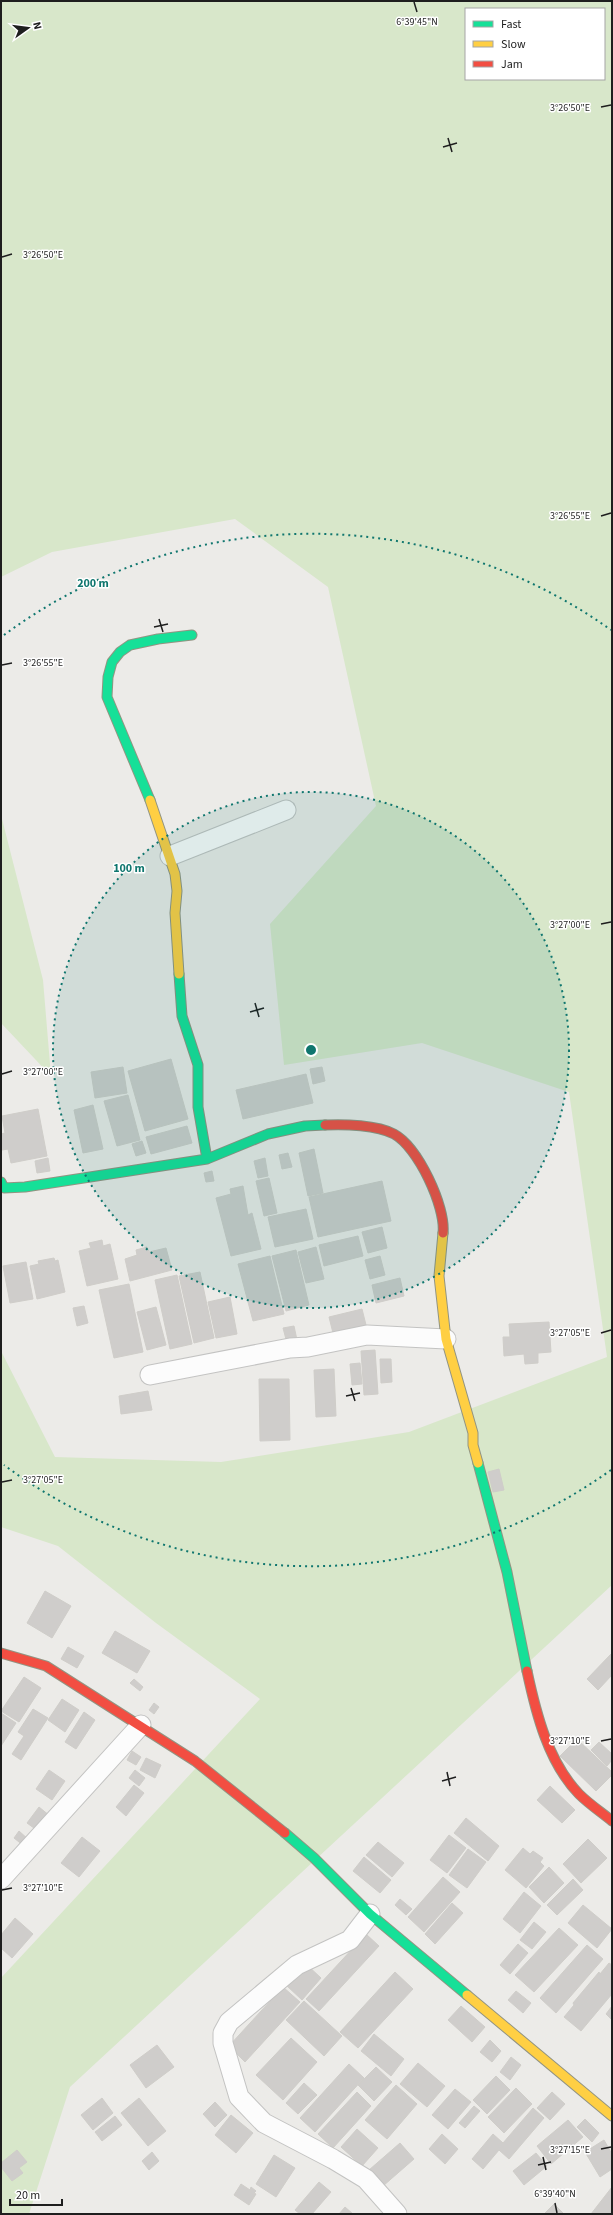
<svg xmlns="http://www.w3.org/2000/svg" width="613" height="2215" font-family="'Source Sans 3',sans-serif">
  <style>
    .grass { fill: #d8e7ca; fill-rule: evenodd }
    .building { fill: #cfcdcb; stroke: #cfcdc9 }
    .lines { fill: none; stroke-linecap: round; stroke-linejoin: round }
    .street-casing { stroke: #c3c3c2; stroke-width: 21 }
    .fast-casing { stroke: #929482; stroke-width: 11 }
    .slow-casing { stroke: #929482; stroke-width: 11 }
    .jam-casing { stroke: #929482; stroke-width: 11 }
    .street { stroke: #fcfcfc; stroke-width: 19 }
    .fast { stroke: #16e098; stroke-width: 9 }
    .slow { stroke: #ffcf43; stroke-width: 9 }
    .jam { stroke: #f24e42; stroke-width: 9 }
    .ticks { fill: none; stroke: #1e1e1e; stroke-width: 1.5 }
    .ring { fill: none; stroke: #0f766e; stroke-width: 2; stroke-dasharray: 2 4 }
    .ticks-label { font-size: 10px; text-anchor: middle; fill: #1e1e1e; stroke: #fff; stroke-width: 3; stroke-linejoin: round; paint-order: stroke }
    .centre { fill: #0f766e; stroke: #fff; stroke-width: 2 }
    .ring-label { font-size: 12px; text-anchor: middle; font-weight: bold; fill: #0f766e; stroke: #fff; stroke-width: 3; stroke-linejoin: round; paint-order: stroke }
  </style>
  <rect width="100%" height="100%" fill="#ecebe8"/>
  <path class="grass" d="M 1,1 L 612,1 L 612,1585 L 70,2087 L 29,2214 L 1,2214 L 1,1978 L 260,1699 L 156,1623 L 58,1546 L 1,1527 L 1,1351 L 55,1457 L 221,1462 L 409,1432 L 607,1357 L 569,1092 L 422,1043 L 284,1065 L 270,924 L 376,806 L 328,587 L 235,519 L 52,552 L 1,577 ZM 466,9 L 604,9 L 604,79 L 466,79 Z
    M 1,815 L 43,980 L 51,1076 L 1,1023 Z"/>
  <path class="building" d="M 171,1059 L 188,1119 L 145,1131 L 128,1071 Z
    M 123,1067 L 127,1093 L 95,1098 L 91,1072 Z
    M 322,1067 L 325,1081 L 313,1084 L 310,1069 Z
    M 306,1074 L 313,1103 L 243,1119 L 236,1090 Z
    M 128,1095 L 140,1140 L 117,1146 L 104,1101 Z
    M 93,1105 L 103,1149 L 83,1153 L 74,1110 Z
    M 38,1109 L 47,1156 L 11,1163 L 8,1149 L 2,1150 L 1,1147 L 1,1134 L 5,1133 L 2,1116 Z
    M 187,1126 L 192,1143 L 151,1154 L 146,1137 Z
    M 142,1141 L 146,1153 L 136,1156 L 132,1144 Z
    M 314,1149 L 323,1193 L 308,1196 L 299,1153 Z
    M 288,1153 L 292,1167 L 282,1169 L 279,1155 Z
    M 48,1158 L 50,1171 L 37,1173 L 35,1161 Z
    M 265,1158 L 268,1176 L 258,1178 L 254,1161 Z
    M 212,1171 L 214,1181 L 206,1182 L 204,1173 Z
    M 269,1178 L 277,1213 L 264,1216 L 256,1181 Z
    M 382,1181 L 391,1221 L 318,1237 L 309,1197 Z
    M 243,1186 L 248,1215 L 252,1213 L 261,1249 L 231,1256 L 216,1198 L 231,1194 L 230,1189 Z
    M 306,1209 L 313,1239 L 275,1247 L 268,1217 Z
    M 382,1227 L 387,1248 L 368,1253 L 362,1232 Z
    M 358,1236 L 363,1256 L 324,1266 L 319,1245 Z
    M 102,1240 L 103,1246 L 110,1244 L 118,1279 L 87,1286 L 79,1251 L 91,1248 L 89,1243 Z
    M 147,1247 L 149,1252 L 166,1248 L 172,1270 L 130,1281 L 125,1259 L 137,1255 L 136,1250 Z
    M 316,1247 L 324,1279 L 306,1283 L 298,1252 Z
    M 296,1250 L 309,1305 L 286,1311 L 272,1256 Z
    M 270,1256 L 284,1314 L 253,1321 L 238,1264 Z
    M 380,1256 L 385,1275 L 370,1279 L 365,1260 Z
    M 54,1258 L 55,1261 L 58,1260 L 65,1292 L 37,1299 L 30,1266 L 39,1264 L 38,1261 Z
    M 26,1262 L 33,1299 L 10,1303 L 3,1266 Z
    M 200,1272 L 214,1338 L 194,1343 L 179,1276 Z
    M 177,1275 L 192,1344 L 170,1349 L 155,1280 Z
    M 400,1278 L 404,1296 L 376,1303 L 372,1285 Z
    M 129,1284 L 143,1352 L 114,1358 L 99,1290 Z
    M 230,1297 L 237,1334 L 216,1338 L 208,1302 Z
    M 84,1306 L 88,1323 L 77,1326 L 73,1308 Z
    M 156,1307 L 166,1345 L 147,1350 L 137,1312 Z
    M 362,1309 L 366,1325 L 333,1333 L 329,1317 Z
    M 549,1322 L 551,1352 L 538,1353 L 538,1363 L 525,1364 L 524,1354 L 504,1356 L 503,1337 L 510,1337 L 509,1324 Z
    M 294,1326 L 297,1340 L 287,1343 L 283,1328 Z
    M 375,1350 L 378,1394 L 364,1395 L 361,1351 Z
    M 380,1359 L 391,1359 L 392,1382 L 381,1383 Z
    M 360,1363 L 362,1384 L 352,1385 L 350,1364 Z
    M 334,1369 L 336,1416 L 316,1417 L 314,1370 Z
    M 259,1379 L 289,1379 L 290,1440 L 260,1441 Z
    M 148,1391 L 152,1410 L 121,1414 L 119,1396 Z
    M 499,1469 L 504,1490 L 493,1492 L 488,1472 Z
    M 45,1591 L 71,1606 L 52,1638 L 27,1623 Z
    M 115,1631 L 150,1651 L 137,1673 L 102,1653 Z
    M 68,1647 L 84,1656 L 77,1668 L 61,1659 Z
    M 611,1654 L 612,1675 L 598,1690 L 587,1679 Z
    M 24,1677 L 41,1688 L 19,1722 L 1,1711 Z
    M 134,1679 L 143,1687 L 140,1691 L 130,1683 Z
    M 62,1699 L 79,1710 L 65,1732 L 48,1720 Z
    M 154,1703 L 159,1707 L 154,1714 L 149,1710 Z
    M 33,1709 L 48,1718 L 21,1760 L 12,1754 L 24,1736 L 18,1732 Z
    M 84,1712 L 95,1720 L 76,1749 L 65,1742 Z
    M 1,1713 L 16,1723 L 1,1746 Z
    M 577,1739 L 612,1772 L 612,1775 L 596,1791 L 560,1756 Z
    M 599,1742 L 612,1754 L 612,1760 L 607,1766 L 591,1750 Z
    M 132,1751 L 141,1757 L 136,1765 L 127,1760 Z
    M 146,1758 L 161,1765 L 155,1778 L 140,1770 Z
    M 49,1770 L 65,1781 L 52,1800 L 36,1789 Z
    M 135,1770 L 145,1778 L 139,1786 L 129,1778 Z
    M 134,1785 L 144,1793 L 126,1816 L 116,1807 Z
    M 550,1786 L 575,1810 L 562,1823 L 537,1800 Z
    M 39,1807 L 50,1816 L 38,1831 L 27,1823 Z
    M 466,1818 L 499,1846 L 488,1861 L 454,1833 Z
    M 19,1831 L 29,1840 L 24,1846 L 14,1838 Z
    M 449,1835 L 466,1848 L 447,1873 L 430,1860 Z
    M 82,1837 L 100,1851 L 79,1877 L 61,1863 Z
    M 588,1839 L 607,1858 L 581,1883 L 563,1864 Z
    M 378,1842 L 404,1863 L 392,1877 L 366,1855 Z
    M 523,1848 L 530,1854 L 533,1851 L 543,1858 L 540,1862 L 544,1866 L 526,1888 L 505,1870 Z
    M 468,1849 L 486,1862 L 467,1888 L 449,1875 Z
    M 364,1857 L 391,1880 L 380,1893 L 353,1871 Z
    M 549,1867 L 564,1883 L 544,1903 L 529,1887 Z
    M 443,1877 L 460,1892 L 424,1932 L 408,1917 Z
    M 573,1879 L 583,1890 L 557,1915 L 547,1905 Z
    M 524,1892 L 541,1906 L 520,1933 L 503,1919 Z
    M 400,1899 L 412,1909 L 406,1915 L 395,1905 Z
    M 452,1903 L 463,1913 L 435,1944 L 425,1934 Z
    M 583,1905 L 612,1929 L 597,1948 L 568,1923 Z
    M 15,1918 L 33,1934 L 12,1958 L 1,1948 L 1,1935 Z
    M 534,1922 L 546,1932 L 532,1949 L 520,1940 Z
    M 559,1928 L 578,1945 L 534,1992 L 515,1975 Z
    M 366,1934 L 379,1946 L 319,2011 L 306,1999 Z
    M 518,1944 L 528,1953 L 510,1974 L 500,1965 Z
    M 587,1945 L 603,1959 L 556,2013 L 540,1998 Z
    M 609,1963 L 612,1965 L 612,1994 L 581,2031 L 564,2017 L 574,2005 L 573,2003 L 599,1972 L 600,1974 Z
    M 306,1964 L 321,1978 L 302,2000 L 286,1985 Z
    M 395,1972 L 413,1989 L 358,2048 L 340,2032 Z
    M 283,1987 L 300,2002 L 245,2062 L 229,2046 Z
    M 516,1991 L 531,2003 L 523,2013 L 508,2000 Z
    M 304,2001 L 342,2036 L 324,2056 L 286,2020 Z
    M 461,2006 L 485,2027 L 472,2042 L 448,2020 Z
    M 612,2006 L 612,2020 L 606,2014 Z
    M 374,2034 L 404,2059 L 391,2076 L 361,2051 Z
    M 291,2038 L 317,2062 L 283,2100 L 256,2075 Z
    M 490,2040 L 501,2051 L 492,2062 L 480,2052 Z
    M 157,2045 L 174,2067 L 146,2088 L 130,2065 Z
    M 511,2057 L 521,2065 L 510,2080 L 500,2072 Z
    M 418,2063 L 445,2086 L 427,2107 L 400,2084 Z
    M 349,2064 L 364,2078 L 315,2132 L 300,2118 Z
    M 376,2067 L 392,2082 L 374,2101 L 358,2085 Z
    M 496,2076 L 510,2090 L 487,2114 L 473,2100 Z
    M 304,2083 L 317,2095 L 298,2114 L 286,2103 Z
    M 396,2085 L 417,2104 L 387,2139 L 365,2120 Z
    M 516,2088 L 532,2104 L 504,2133 L 488,2117 Z
    M 455,2089 L 471,2102 L 448,2129 L 432,2115 Z
    M 357,2092 L 371,2106 L 333,2148 L 318,2134 Z
    M 552,2092 L 565,2104 L 550,2120 L 537,2108 Z
    M 102,2098 L 113,2113 L 93,2130 L 81,2115 Z
    M 139,2098 L 166,2131 L 148,2146 L 121,2113 Z
    M 215,2102 L 227,2115 L 215,2127 L 203,2114 Z
    M 474,2106 L 480,2111 L 465,2128 L 459,2123 Z
    M 533,2108 L 544,2118 L 509,2159 L 499,2150 L 483,2169 L 472,2159 L 493,2134 L 503,2143 Z
    M 231,2115 L 253,2133 L 236,2153 L 215,2135 Z
    M 115,2116 L 122,2125 L 102,2141 L 95,2132 Z
    M 585,2119 L 599,2133 L 592,2142 L 577,2127 Z
    M 568,2120 L 583,2137 L 551,2164 L 537,2146 Z
    M 357,2129 L 378,2148 L 362,2166 L 341,2147 Z
    M 442,2134 L 458,2149 L 445,2164 L 429,2149 Z
    M 604,2140 L 612,2154 L 612,2169 L 600,2177 L 585,2152 Z
    M 400,2143 L 414,2159 L 383,2186 L 369,2170 Z
    M 17,2150 L 27,2162 L 19,2168 L 23,2173 L 12,2181 L 1,2167 L 1,2163 Z
    M 152,2152 L 159,2161 L 149,2170 L 142,2161 Z
    M 536,2153 L 547,2166 L 524,2185 L 513,2171 Z
    M 274,2155 L 295,2168 L 276,2197 L 256,2184 Z
    M 319,2182 L 331,2192 L 312,2214 L 300,2214 L 295,2210 Z
    M 241,2184 L 250,2190 L 251,2187 L 256,2191 L 254,2193 L 256,2194 L 249,2205 L 234,2195 Z
    M 612,2187 L 612,2214 L 591,2214 Z
    M 554,2204 L 564,2214 L 544,2214 Z
    M 345,2207 L 353,2214 L 339,2214 Z"/>
  <g class="lines">
    <defs>
      <path id="street" d="M 170,856 L 286,810
        M 150,1375 L 290,1348 L 308,1347 L 367,1335 L 446,1339
        M 1,1879 L 141,1725
        M 370,1914 L 350,1940 L 297,1965 L 229,2022 L 223,2033 L 223,2043 L 239,2097 L 264,2123 L 333,2159 L 366,2179 L 397,2214"/>
      <path id="fast" d="M 150,800 L 107,697 L 108,677 L 112,662 L 120,652 L 130,645 L 158,639 L 192,635
        M 179,974 L 182,1016 L 198,1065 L 198,1107 L 207,1159
        M 1,1182 L 4,1188 L 25,1187 L 207,1159 L 268,1134 L 305,1126 L 325,1125
        M 478,1463 L 507,1572 L 527,1671
        M 285,1833 L 314,1858 L 370,1914 L 467,1995"/>
      <path id="slow" d="M 150,800 L 175,874 L 177,891 L 175,913 L 179,974
        M 443,1233 L 439,1276 L 446,1339 L 473,1433 L 473,1445 L 478,1463
        M 467,1995 L 612,2116"/>
      <path id="jam" d="M 325,1125 C 345,1124 377,1125 394,1134 C 418,1147 446,1207 443,1233
        M 1,1653 L 46,1666 L 195,1761 L 285,1833
        M 527,1671 C 536,1713 548,1762 579,1794 C 589,1804 601,1812 612,1821"/>
    </defs>
    <use href="#street" class="street-casing"/>
    <use href="#fast" class="fast-casing"/>
    <use href="#slow" class="slow-casing"/>
    <use href="#jam" class="jam-casing"/>
    <use href="#street" class="street"/>
    <use href="#fast" class="fast"/>
    <use href="#slow" class="slow"/>
    <use href="#jam" class="jam"/>
  </g>
  <path class="ticks" d="M 414,2 L 417,12M 601,107 L 611,105M 448,138 L 452,152M 443,147 L 457,143M 2,257 L 12,254M 601,516 L 611,513M 159,619 L 163,632M 154,627 L 168,624M 2,665 L 12,663M 601,924 L 611,922M 255,1003 L 259,1017M 250,1012 L 264,1008M 2,1074 L 12,1071M 601,1333 L 611,1330M 351,1388 L 355,1401M 346,1396 L 360,1393M 2,1482 L 12,1480M 601,1741 L 611,1739M 447,1772 L 450,1786M 442,1781 L 456,1777M 2,1890 L 12,1888M 601,2149 L 611,2147M 543,2157 L 546,2170M 538,2165 L 551,2162M 555,2203 L 557,2213"/>
  <circle cx="311" cy="1050" r="258" fill="#0f766e" fill-opacity=".12"/>
  <g class="ring">
    <circle cx="311" cy="1050" r="258"/>
    <path d="M611 1470A516 516 0 0 1 4 1465M4 635A516 516 0 0 1 611 630"/>
  </g>
  <g class="ticks-label">
    <text x="417" y="25">6°39'45"N</text>
    <text x="570" y="111">3°26'50"E</text>
    <text x="43" y="258">3°26'50"E</text>
    <text x="570" y="519">3°26'55"E</text>
    <text x="43" y="666">3°26'55"E</text>
    <text x="570" y="928">3°27'00"E</text>
    <text x="43" y="1075">3°27'00"E</text>
    <text x="570" y="1336">3°27'05"E</text>
    <text x="43" y="1483">3°27'05"E</text>
    <text x="570" y="1744">3°27'10"E</text>
    <text x="43" y="1891">3°27'10"E</text>
    <text x="570" y="2153">3°27'15"E</text>
    <text x="555" y="2197">6°39'40"N</text>
  </g>
  <circle cx="311" cy="1050" r="6" class="centre"/>
  <g class="ring-label">
    <text x="93" y="587">200 m</text>
    <text x="129" y="872">100 m</text>
  </g>
  <rect width="613" height="2215" fill="none" stroke="#1e1e1e" stroke-width="4"/>
  <rect x="465" y="8" width="140" height="72" fill="#ffffff" stroke="#a5a5a5"/>
  <rect x="473" y="21" width="20" height="6" fill="#16e098" stroke="#a5a5a5"/>
  <text x="501" y="28" font-size="12" fill="#1e1e1e">Fast</text>
  <rect x="473" y="41" width="20" height="6" fill="#ffcf43" stroke="#a5a5a5"/>
  <text x="501" y="48" font-size="12" fill="#1e1e1e">Slow</text>
  <rect x="473" y="61" width="20" height="6" fill="#f24e42" stroke="#a5a5a5"/>
  <text x="501" y="68" font-size="12" fill="#1e1e1e">Jam</text>
  <g transform="translate(28 28) rotate(76)" stroke="#ffffff" stroke-width="3" paint-order="stroke">
  <path d="M0-3L7 15L0 10L-7 15Z" fill="#1e1e1e"/>
  <text y="-6" font-size="11" font-weight="bold" text-anchor="middle" fill="#1e1e1e">N</text>
  </g>
  <path d="M10 2199v6h52v-6" fill="none" stroke="#1e1e1e" stroke-width="2"/>
  <text x="16" y="2199" font-size="12" fill="#1e1e1e" stroke="#ffffff" stroke-width="3" paint-order="stroke">20 m</text>
</svg>
